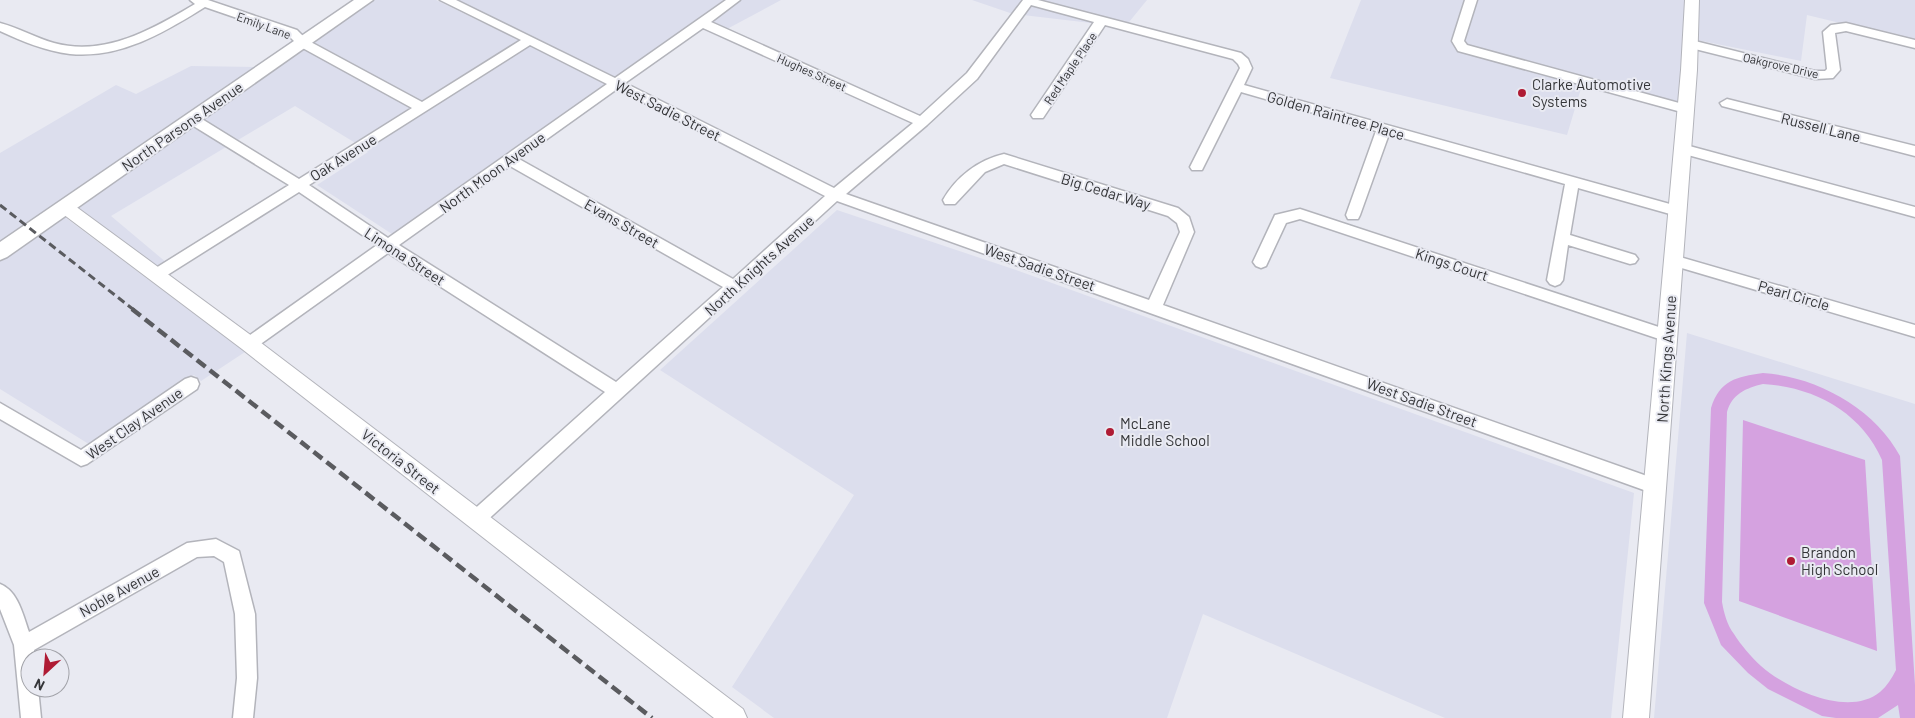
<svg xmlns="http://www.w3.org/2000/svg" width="1915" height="718" font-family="Barlow,sans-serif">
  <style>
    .built { fill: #dcdeed }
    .green { fill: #d5a2e0; fill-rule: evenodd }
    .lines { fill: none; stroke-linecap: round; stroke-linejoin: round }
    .minor-casing { stroke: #b3b4bb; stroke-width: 3 }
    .tertiary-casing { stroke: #b3b4bb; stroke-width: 2 }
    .secondary-casing { stroke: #b3b4bb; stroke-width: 3 }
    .minor { fill: #fff; fill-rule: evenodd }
    .tertiary { fill: #fff; fill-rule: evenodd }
    .secondary { fill: #fff; fill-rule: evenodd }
    .rail-far1 { stroke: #5a5b5f; stroke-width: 3; stroke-dasharray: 8 4.5; stroke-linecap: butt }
    .rail { stroke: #5a5b5f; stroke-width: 4.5; stroke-dasharray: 11 5.5; stroke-linecap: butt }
    .poi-dot { fill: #af1b34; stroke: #e9eaf2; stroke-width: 2 }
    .labels { text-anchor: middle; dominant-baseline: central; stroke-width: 4; stroke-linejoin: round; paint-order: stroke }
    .far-street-label { font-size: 12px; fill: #343538; stroke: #e9eaf2 }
    .poi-label { font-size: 15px; fill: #343538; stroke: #e9eaf2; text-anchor: start }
    .street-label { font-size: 15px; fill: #343538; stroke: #e9eaf2 }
  </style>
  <rect width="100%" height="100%" fill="#e9eaf2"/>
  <path class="built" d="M 371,0 L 436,0 L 521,41 L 423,102 L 311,41 Z
    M 457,0 L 728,0 L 616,78 Z
    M 740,0 L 781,0 L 727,29 L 711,21 Z
    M 972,0 L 1023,0 L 1013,14 Z
    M 1034,0 L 1147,0 L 1125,27 L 1023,15 Z
    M 1361,0 L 1465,0 L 1453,40 L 1457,49 L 1467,54 L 1582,85 L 1567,135 L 1330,78 Z
    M 1476,0 L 1687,0 L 1680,102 L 1474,49 L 1464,43 Z
    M 1698,0 L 1915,0 L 1915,41 L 1807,15 L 1801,61 L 1697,40 Z
    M 529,44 L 606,84 L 395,236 L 317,185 L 368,152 L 364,149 Z
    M 301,48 L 413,109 L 357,144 L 295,106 L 238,140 L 201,118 Z
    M 191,66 L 261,67 L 0,248 L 0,153 L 116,85 L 136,94 Z
    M 190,125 L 226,147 L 111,216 L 167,263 L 159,268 L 74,205 Z
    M 837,210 L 1016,270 L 1634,493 L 1611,718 L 1445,718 L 1203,614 L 1167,718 L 774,718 L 732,687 L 854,495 L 660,370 Z
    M 62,215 L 245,352 L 201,381 L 194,375 L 92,446 L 0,389 L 0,257 Z
    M 1687,333 L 1915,404 L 1915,718 L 1654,718 Z"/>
  <path class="green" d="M 1763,373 C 1815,376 1875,408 1900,456 L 1915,685 L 1915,718 L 1900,718 L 1898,705 L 1878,718 L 1836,718 L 1822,716 L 1768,689 L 1748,673 L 1721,645 L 1704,603 L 1711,408 C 1720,380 1736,377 1763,373 ZM 1763,384 C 1814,387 1861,412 1882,460 L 1896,670 C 1892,678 1887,686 1880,692 C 1848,718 1787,689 1761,666 C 1751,657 1741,645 1734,634 C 1727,625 1724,613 1722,602 L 1727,412 C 1732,394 1746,388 1763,384 Z
    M 1743,420 L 1865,460 L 1877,651 L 1739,601 Z"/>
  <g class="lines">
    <defs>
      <path id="minor" d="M 190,0 L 208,0 L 297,30 L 307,40 L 422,102 L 521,40 L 440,0 L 456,0 L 615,78 L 726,0 L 740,0 L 711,22 L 920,116 L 967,73 L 1023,0 L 1038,0 L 1241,53 L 1248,59 L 1252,68 L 1244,85 L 1677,206 L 1682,207 L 1684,211 L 1682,215 L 1677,216 L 1578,188 L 1570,235 L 1635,255 L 1638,259 L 1635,263 L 1630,264 L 1568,245 L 1563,280 L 1560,284 L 1555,286 L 1550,284 L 1547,280 L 1565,184 L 1389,134 L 1360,215 L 1358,219 L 1348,219 L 1346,215 L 1376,131 L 1241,92 L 1202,170 L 1192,170 L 1190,167 L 1240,68 L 1238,64 L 1233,59 L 1105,25 L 1043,118 L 1033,118 L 1031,115 L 1094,22 L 1031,5 L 977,79 L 927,125 L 846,194 L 1149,300 L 1180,232 L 1177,223 L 1168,216 L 1004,164 L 985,172 L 955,204 L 945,204 L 943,200 C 956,177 978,160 1004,154 L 1178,208 L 1189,217 L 1194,232 L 1163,305 L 1661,481 L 1664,486 L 1661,491 L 1655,494 L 837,201 L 482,525 L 476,527 L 470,525 L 467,519 L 470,513 L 605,392 L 388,253 L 255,348 L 249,350 L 243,348 L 241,344 L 243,340 L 377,245 L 299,192 L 161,279 L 156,281 L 151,279 L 148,275 L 151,271 L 289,185 L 187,122 L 185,119 L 187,116 L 197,116 L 299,179 L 412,108 L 299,46 L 289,36 L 205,7 C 165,32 120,59 70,54 C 45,51 22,41 0,31 L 0,23 C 19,28 36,38 54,43 C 105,57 153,29 195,4 ZM 703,28 L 913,123 L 834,188 L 625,83 ZM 530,45 L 607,84 L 388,238 L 309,185 ZM 617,89 L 825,196 L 733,279 L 519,159 ZM 510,166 L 723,287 L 616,382 L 399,245 Z
        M 1465,0 L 1477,0 L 1464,41 L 1467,45 L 1690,106 L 1692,109 L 1685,113 L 1458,51 L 1452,41 Z
        M 1846,23 L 1915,40 L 1915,48 L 1846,31 L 1835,33 L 1840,70 L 1833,78 L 1815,79 L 1687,47 L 1685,44 L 1691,40 L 1815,71 L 1825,71 L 1827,69 L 1823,32 L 1831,25 Z
        M 1727,99 L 1915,146 L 1915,156 L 1722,106 L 1720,103 Z
        M 1682,144 L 1915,207 L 1915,217 L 1677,152 L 1675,149 L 1677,146 Z
        M 1300,209 L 1674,332 L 1676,336 L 1674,340 L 1668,342 L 1300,219 L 1286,223 L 1266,266 L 1261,268 L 1256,266 L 1253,262 L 1275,215 Z
        M 1673,255 L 1915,325 L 1915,337 L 1668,264 L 1665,260 L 1668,256 Z
        M 191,377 L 197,379 L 199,384 L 197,389 L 87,464 L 81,466 L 0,419 L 0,403 L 81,450 L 185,379 Z
        M 216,539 L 239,551 L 255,614 L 257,678 L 253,718 L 233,718 L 237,678 L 235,614 L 224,562 L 214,556 L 197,557 L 34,650 L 35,658 L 30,658 L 30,688 L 38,688 L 41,718 L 21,718 L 14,645 L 0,609 L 0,584 C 18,591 23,615 29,632 L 187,543 Z"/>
      <path id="tertiary" d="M 1685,0 L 1699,0 L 1697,70 L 1649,718 L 1623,718 L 1681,70 Z
        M 65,201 L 71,203 L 256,339 L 743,709 L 747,718 L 714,718 L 242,349 L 59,211 L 56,207 L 59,203 Z"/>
      <path id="secondary" d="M 354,0 L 373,0 L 7,257 L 0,260 L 0,242 Z"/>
    </defs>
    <use href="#minor" class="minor-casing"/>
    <use href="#tertiary" class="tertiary-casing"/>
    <use href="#secondary" class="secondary-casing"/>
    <use href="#minor" class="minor"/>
    <use href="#tertiary" class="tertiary"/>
    <use href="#secondary" class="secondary"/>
    <path class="rail-far1" d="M 0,205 L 134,310"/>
    <path class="rail" d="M 132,309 L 652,718"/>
  </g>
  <g class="poi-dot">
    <circle cx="1522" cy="93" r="5"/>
    <circle cx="1110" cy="432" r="5"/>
    <circle cx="1791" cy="561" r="5"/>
  </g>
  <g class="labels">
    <g class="far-street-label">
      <text transform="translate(264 25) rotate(20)">Emily Lane</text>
      <text transform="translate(1781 65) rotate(13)">Oakgrove Drive</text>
      <text transform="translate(1070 68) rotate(-56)">Red Maple Place</text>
      <text transform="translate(812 72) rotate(24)">Hughes Street</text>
    </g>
    <g class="poi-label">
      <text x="1532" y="84">Clarke Automotive<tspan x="1532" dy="17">Systems</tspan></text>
      <text x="1120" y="423">McLane<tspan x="1120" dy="17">Middle School</tspan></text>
      <text x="1801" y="552">Brandon<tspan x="1801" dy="17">High School</tspan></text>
    </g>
    <g class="street-label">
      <text transform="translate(668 110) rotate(27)">West Sadie Street</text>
      <text transform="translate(1336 115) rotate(16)">Golden Raintree Place</text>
      <text transform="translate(182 126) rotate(-35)">North Parsons Avenue</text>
      <text transform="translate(1821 127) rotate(14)">Russell Lane</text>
      <text transform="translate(343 157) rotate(-32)">Oak Avenue</text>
      <text transform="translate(492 172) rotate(-36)">North Moon Avenue</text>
      <text transform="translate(1106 191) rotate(17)">Big Cedar Way</text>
      <text transform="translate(622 223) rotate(30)">Evans Street</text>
      <text transform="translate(405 256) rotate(33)">Limona Street</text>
      <text transform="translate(1452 264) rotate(18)">Kings Court</text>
      <text transform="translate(759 265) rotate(-42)">North Knights Avenue</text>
      <text transform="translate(1040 267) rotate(19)">West Sadie Street</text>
      <text transform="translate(1794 295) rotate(16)">Pearl Circle</text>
      <text transform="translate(1666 359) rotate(-86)">North Kings Avenue</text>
      <text transform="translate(1422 402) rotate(20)">West Sadie Street</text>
      <text transform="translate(134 423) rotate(-35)">West Clay Avenue</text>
      <text transform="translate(401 461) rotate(38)">Victoria Street</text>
      <text transform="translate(119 591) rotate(-29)">Noble Avenue</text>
    </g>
  </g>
  <g transform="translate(45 673) rotate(206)"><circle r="24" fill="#e9eaf2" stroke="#a1a2a8"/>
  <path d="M0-4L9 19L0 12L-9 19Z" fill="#af1b34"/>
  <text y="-8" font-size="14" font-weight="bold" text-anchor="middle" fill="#343538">N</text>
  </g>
</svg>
